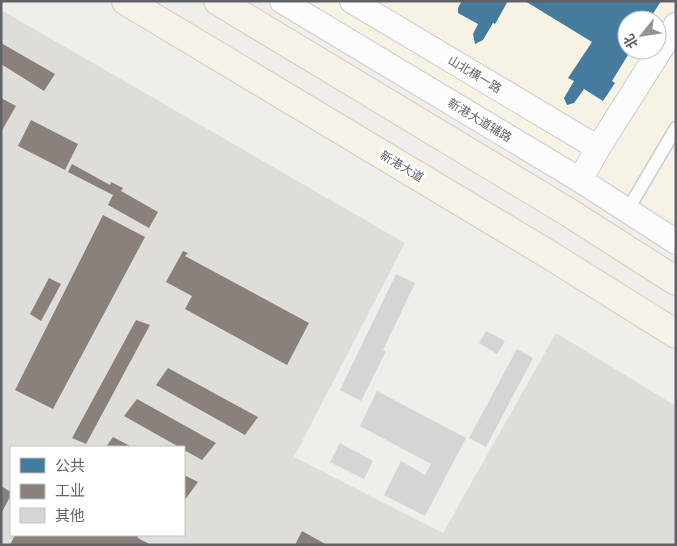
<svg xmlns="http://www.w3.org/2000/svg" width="677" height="546" font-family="'Titillium Web','Noto Sans SC',sans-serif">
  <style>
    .commercial { fill: #f7f3e4; fill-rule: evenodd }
    .industrial { fill: #dfddda; fill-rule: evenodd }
    .public { fill: #457b9d }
    .industry { fill: #8a817c }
    .building { fill: #d6d5d3 }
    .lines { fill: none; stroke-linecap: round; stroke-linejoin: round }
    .service-casing { stroke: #cbcccc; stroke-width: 15 }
    .minor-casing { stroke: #cbcccc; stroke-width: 26 }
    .primary-casing { stroke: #d7ceb8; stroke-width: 30 }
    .service { stroke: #fdfcfc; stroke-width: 12 }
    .minor { stroke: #fdfcfc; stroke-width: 24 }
    .primary { stroke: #f4f2e9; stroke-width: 28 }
    .labels { text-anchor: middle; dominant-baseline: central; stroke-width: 5; stroke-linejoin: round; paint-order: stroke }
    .street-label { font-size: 12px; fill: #5f6368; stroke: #fff }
  </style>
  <rect width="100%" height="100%" fill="#efeeea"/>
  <path class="commercial" d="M 304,1 L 676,1 L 676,223 L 643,203 ZM 627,20 L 657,20 L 657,50 L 627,50 Z"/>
  <path class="industrial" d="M 1,10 L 405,243 L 294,457 L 443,533 L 556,333 L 676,406 L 676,545 L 1,545 ZM 11,447 L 184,447 L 184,535 L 11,535 Z"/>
  <path class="public" d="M 462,1 L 508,1 L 495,24 L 493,23 L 483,40 L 475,44 L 473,34 L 478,24 L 458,13 L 458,8 Z
    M 525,1 L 661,1 L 649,20 L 627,20 L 627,50 L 631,50 L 612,81 L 615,83 L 603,101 L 584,89 L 574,103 L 567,105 L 564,98 L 574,81 L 568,78 L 592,42 Z"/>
  <path class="industry" d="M 1,43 L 55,74 L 44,91 L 1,64 Z
    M 1,98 L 16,106 L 1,132 Z
    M 31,120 L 78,144 L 65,170 L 18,146 Z
    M 72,164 L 110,185 L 111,182 L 123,188 L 121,191 L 158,212 L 149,228 L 108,205 L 113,195 L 68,172 Z
    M 103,215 L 145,237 L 53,409 L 15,390 Z
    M 183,251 L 188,253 L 185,256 L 309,323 L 287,365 L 185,309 L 192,296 L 166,282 Z
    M 49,278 L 61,284 L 41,321 L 30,314 Z
    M 136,320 L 150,325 L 86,444 L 72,438 Z
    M 168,368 L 258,417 L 245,435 L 156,385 Z
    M 137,399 L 216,443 L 202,460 L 184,450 L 184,447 L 179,447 L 124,416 Z
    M 113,437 L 132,447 L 106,447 Z
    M 184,475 L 198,482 L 184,501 Z
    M 1,486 L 11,492 L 11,495 L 1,514 Z
    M 302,531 L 327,545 L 295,545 Z
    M 15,535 L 136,535 L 138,536 L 138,538 L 151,545 L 10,545 Z"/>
  <path class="building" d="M 396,274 L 415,283 L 383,350 L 386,351 L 361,401 L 340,390 Z
    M 486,331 L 505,341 L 497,354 L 479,343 Z
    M 517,349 L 533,358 L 486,447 L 469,438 Z
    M 377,391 L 466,438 L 425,516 L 384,495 L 401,461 L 425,475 L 431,464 L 360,426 Z
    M 340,443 L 373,461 L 364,479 L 330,462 Z"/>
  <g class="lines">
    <defs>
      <path id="service" d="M 627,211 L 676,128"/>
      <path id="minor" d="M 282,1 L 580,180 L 676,242
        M 352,1 L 598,148
        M 580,180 L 598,148 L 676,25"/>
      <path id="primary" d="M 126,1 L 548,254 L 676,334
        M 218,1 L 568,212 L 676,281"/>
    </defs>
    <use href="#service" class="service-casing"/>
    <use href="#minor" class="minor-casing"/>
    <use href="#primary" class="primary-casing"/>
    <use href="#service" class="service"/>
    <use href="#minor" class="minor"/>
    <use href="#primary" class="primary"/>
  </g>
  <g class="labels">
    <g class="street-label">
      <text transform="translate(475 74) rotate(31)">山北横一路</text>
      <text transform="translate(480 120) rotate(31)">新港大道辅路</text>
      <text transform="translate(402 166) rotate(31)">新港大道</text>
    </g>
  </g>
  <rect width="677" height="546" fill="none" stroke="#5f6368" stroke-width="5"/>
  <rect x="10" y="446" width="175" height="90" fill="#ffffff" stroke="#bfc1c3"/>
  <rect x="20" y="458" width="25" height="15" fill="#457b9d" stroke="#bfc1c3"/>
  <text x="55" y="471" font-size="15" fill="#5f6368">公共</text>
  <rect x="20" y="484" width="25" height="15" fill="#8a817c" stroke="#bfc1c3"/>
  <text x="55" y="496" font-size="15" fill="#5f6368">工业</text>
  <rect x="20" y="508" width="25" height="15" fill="#d6d5d3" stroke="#bfc1c3"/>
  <text x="55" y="521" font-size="15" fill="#5f6368">其他</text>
  <g transform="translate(642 35) rotate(240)"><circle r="24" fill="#ffffff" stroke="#bfc1c3"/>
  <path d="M0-4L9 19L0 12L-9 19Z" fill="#919496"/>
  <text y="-8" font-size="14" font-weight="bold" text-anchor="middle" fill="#5f6368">北</text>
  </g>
</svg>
